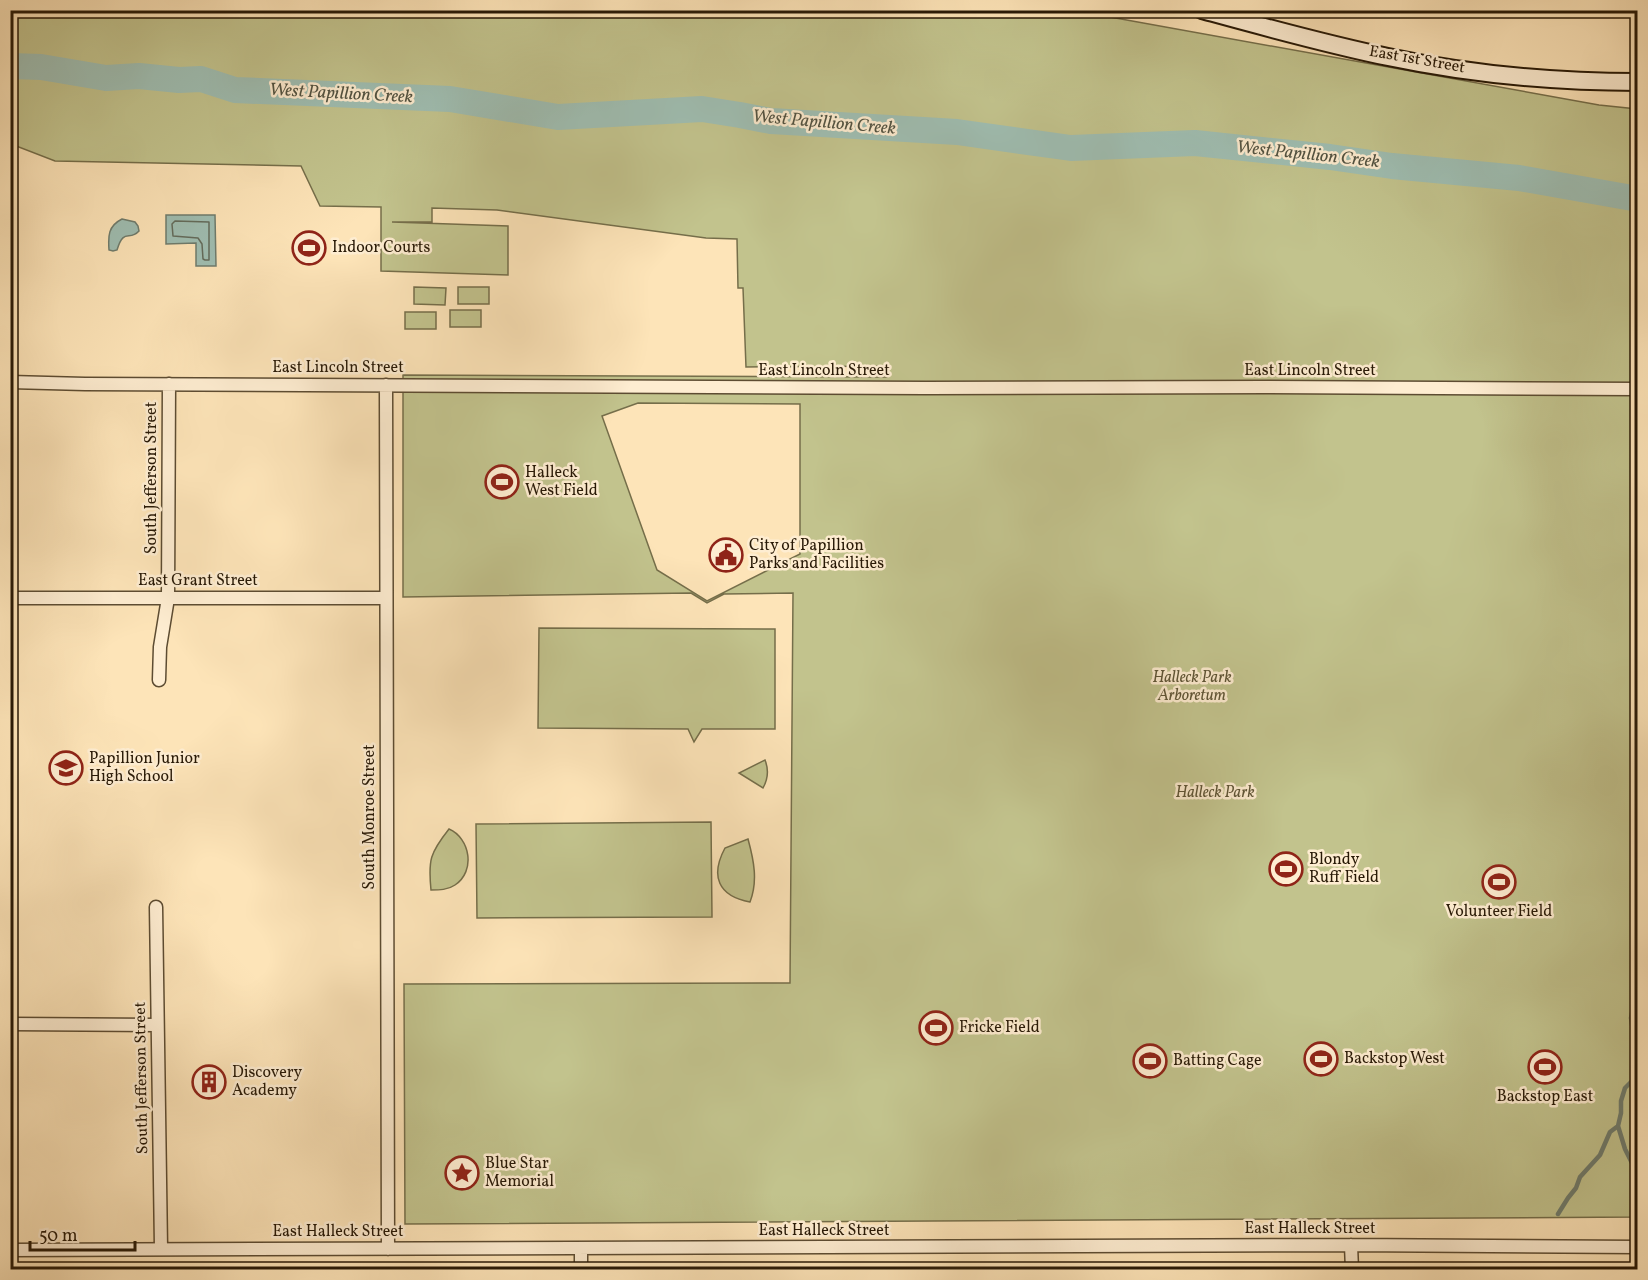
<svg xmlns="http://www.w3.org/2000/svg" width="1648" height="1280" font-family="Vollkorn,serif">
  <style>
    .green { fill: #c2c38d; stroke: #756e4a; stroke-width: 1.5; fill-rule: evenodd }
    .water { fill: #9fbeb2; stroke: #6f7c6d; stroke-width: 1.5 }
    .lines { fill: none; stroke-linecap: round; stroke-linejoin: round }
    .shore { stroke: #646c5c; stroke-width: 1.5 }
    .stream { stroke: #6f7c6d; stroke-width: 4.5 }
    .river { stroke: #9fbeb2; stroke-width: 26 }
    .minor-casing { stroke: #5d4c32; stroke-width: 15 }
    .secondary-casing { stroke: #281906; stroke-width: 20 }
    .minor { stroke: #feedd1; stroke-width: 12 }
    .secondary { stroke: #feedd1; stroke-width: 16 }
    .labels { text-anchor: middle; dominant-baseline: central; stroke-width: 5; stroke-linejoin: round; paint-order: stroke }
    .street-label { font-size: 16px; fill: #281906; stroke: #feedd1 }
    .poi-label { font-size: 16px; fill: #281906; stroke: #feedd1; text-anchor: start }
    .park-label { font-size: 16px; font-style: italic; fill: #5e5435; stroke: #feedd1 }
    .water-label { font-size: 18px; font-style: italic; fill: #525342; stroke: #feedd1 }
  </style>
  <rect width="100%" height="100%" fill="#fde4b8"/>
  <filter id="stains"><feTurbulence type="fractalNoise" baseFrequency=".00333" numOctaves="4"/><feColorMatrix values="0 0 0 0 .2 0 0 0 0 .09 0 0 0 0 .02 0 0 0 .5 -.17"/></filter>
  <radialGradient id="worn" r=".72"><stop offset=".6" stop-color="#630" stop-opacity="0"/><stop offset="1" stop-color="#630" stop-opacity=".3"/></radialGradient>
  <path class="green" d="M 989,10 L 1099,15 L 1599,105 L 1637,109 L 1637,1217 L 405,1224 L 404,984 L 790,983 L 793,593 L 724,594 L 707,603 L 691,593 L 403,597 L 403,375 L 887,377 L 887,366 L 746,367 L 743,288 L 738,288 L 737,239 L 706,238 L 497,210 L 432,208 L 432,222 L 392,222 L 508,226 L 508,275 L 381,271 L 381,207 L 320,206 L 301,166 L 55,161 L 11,144 L 10,11 ZM 638,403 L 800,404 L 800,554 L 707,601 L 657,570 L 602,416 Z
    M 414,287 L 446,288 L 445,305 L 414,304 Z
    M 458,287 L 489,287 L 489,304 L 458,304 Z
    M 450,310 L 481,310 L 481,327 L 450,327 Z
    M 405,312 L 436,312 L 436,329 L 405,329 Z
    M 539,628 L 775,629 L 775,729 L 702,729 L 694,742 L 688,729 L 538,728 Z
    M 765,760 C 769,770 768,779 763,788 L 739,773 Z
    M 711,822 L 712,917 L 477,918 L 476,824 Z
    M 449,829 C 470,838 476,871 455,885 C 448,890 439,890 431,890 C 428,860 430,853 449,829 Z
    M 748,839 C 754,861 758,881 750,902 C 718,896 710,876 725,848 Z"/>
  <path class="water" d="M 166,215 L 215,215 L 216,266 L 196,266 L 196,243 L 166,244 Z
    M 122,219 L 135,222 L 138,226 L 139,231 C 129,242 124,227 117,250 L 113,251 L 109,250 C 108,236 108,226 122,219 Z"/>
  <g class="lines">
    <path class="shore" d="M 175,221 L 209,222 L 209,260 L 205,260 L 203,259 L 202,244 L 198,238 L 173,236 L 172,224 Z"/>
    <path class="stream" d="M 1638,983 L 1631,1018 L 1638,1063
      M 1638,1070 L 1633,1080 L 1625,1088 L 1621,1101 L 1621,1113 L 1618,1126 L 1625,1149 L 1633,1165 L 1638,1184
      M 1558,1214 L 1568,1198 L 1576,1188 L 1580,1177 L 1600,1155 L 1610,1132 L 1618,1126"/>
    <path class="river" d="M 10,66 L 41,67 L 106,78 L 139,76 L 179,80 L 201,79 L 235,90 L 450,99 L 558,117 L 702,109 L 740,115 L 771,121 L 957,132 L 1071,148 L 1195,143 L 1330,157 L 1392,166 L 1519,178 L 1638,199"/>
    <defs>
      <path id="minor" d="M 10,382 L 85,384 L 926,388 L 1265,387 L 1638,389
        M 386,385 L 388,1249
        M 10,598 L 386,598
        M 159,680 L 160,647 L 168,598 L 169,384
        M 156,907 L 161,1248
        M 10,1024 L 157,1025
        M 1351,1245 L 1352,1270
        M 581,1248 L 581,1270
        M 10,1250 L 1351,1245 L 1638,1247"/>
      <path id="secondary" d="M 1202,10 C 1264,27 1325,44 1388,57 C 1469,74 1554,82 1638,82"/>
    </defs>
    <use href="#minor" class="minor-casing"/>
    <use href="#secondary" class="secondary-casing"/>
    <use href="#minor" class="minor"/>
    <use href="#secondary" class="secondary"/>
  </g>
  <defs>
    <symbol id="stadium-ring" viewBox="-11 -11 22 22"><circle r="9.5" fill="#feedd1" stroke="#8f2418" stroke-width="1.5"/><path d="M0-5a6.5 5 0 1 0 0 10a6.5 5 0 1 0 0-10ZM-3.5-1.8h7v3.6h-7Z" fill="#8f2418"/></symbol>
    <symbol id="civic-ring" viewBox="-11 -11 22 22"><circle r="9.5" fill="#feedd1" stroke="#8f2418" stroke-width="1.5"/><path d="M-.6-6.5H3V-4.5H.6V-3L4-1V1h2V6H-6V1h2V-1L-.6-3ZM-1.2 2.5V6h2.4V2.5Z" fill="#8f2418"/></symbol>
    <symbol id="school-ring" viewBox="-11 -11 22 22"><circle r="9.5" fill="#feedd1" stroke="#8f2418" stroke-width="1.5"/><path d="M0-5L7-2L0 1L-7-2ZM-4 1L0 2.5L4 1V4Q0 6-4 4Z" fill="#8f2418"/></symbol>
    <symbol id="building-ring" viewBox="-11 -11 22 22"><circle r="9.5" fill="#feedd1" stroke="#8f2418" stroke-width="1.5"/><path d="M-4-6H4V6H1V3H-1V6H-4ZM-2.5-4.3h1.7v1.8h-1.7ZM.8-4.3h1.7v1.8H.8ZM-2.5-1h1.7V.8h-1.7ZM.8-1h1.7V.8H.8Z" fill="#8f2418"/></symbol>
    <symbol id="sight-ring" viewBox="-11 -11 22 22"><circle r="9.5" fill="#feedd1" stroke="#8f2418" stroke-width="1.5"/><path d="M0-6L1.8-2.2L6-1.7L2.9 1.2L3.7 5.4L0 3.3L-3.7 5.4L-2.9 1.2L-6-1.7L-1.8-2.2Z" fill="#8f2418"/></symbol>
  </defs>
  <g fill-rule="evenodd">
    <use href="#stadium-ring" x="290" y="229" width="38" height="38"/>
    <use href="#stadium-ring" x="483" y="463" width="38" height="38"/>
    <use href="#civic-ring" x="707" y="536" width="38" height="38"/>
    <use href="#school-ring" x="47" y="749" width="38" height="38"/>
    <use href="#stadium-ring" x="1267" y="850" width="38" height="38"/>
    <use href="#stadium-ring" x="1480" y="863" width="38" height="38"/>
    <use href="#stadium-ring" x="917" y="1009" width="38" height="38"/>
    <use href="#stadium-ring" x="1302" y="1040" width="38" height="38"/>
    <use href="#stadium-ring" x="1131" y="1042" width="38" height="38"/>
    <use href="#stadium-ring" x="1526" y="1048" width="38" height="38"/>
    <use href="#building-ring" x="190" y="1063" width="38" height="38"/>
    <use href="#sight-ring" x="443" y="1154" width="38" height="38"/>
  </g>
  <g class="labels">
    <g class="street-label">
      <text transform="translate(1417 60) rotate(10)">East 1st Street</text>
      <text x="338" y="368">East Lincoln Street</text>
      <text x="824" y="371">East Lincoln Street</text>
      <text x="1310" y="371">East Lincoln Street</text>
      <text transform="translate(152 478) rotate(-90)">South Jefferson Street</text>
      <text x="198" y="581">East Grant Street</text>
      <text transform="translate(370 817) rotate(-90)">South Monroe Street</text>
      <text transform="translate(142 1078) rotate(-91)">South Jefferson Street</text>
      <text x="1310" y="1229">East Halleck Street</text>
      <text x="824" y="1231">East Halleck Street</text>
      <text x="338" y="1232">East Halleck Street</text>
    </g>
    <g class="poi-label">
      <text x="332" y="248">Indoor Courts</text>
      <text x="525" y="473">Halleck<tspan x="525" dy="18">West Field</tspan></text>
      <text x="749" y="546">City of Papillion<tspan x="749" dy="18">Parks and Facilities</tspan></text>
      <text x="89" y="759">Papillion Junior<tspan x="89" dy="18">High School</tspan></text>
      <text x="1309" y="860">Blondy<tspan x="1309" dy="18">Ruff Field</tspan></text>
      <text x="1499" y="912" text-anchor="middle">Volunteer Field</text>
      <text x="959" y="1028">Fricke Field</text>
      <text x="1344" y="1059">Backstop West</text>
      <text x="1173" y="1061">Batting Cage</text>
      <text x="232" y="1073">Discovery<tspan x="232" dy="18">Academy</tspan></text>
      <text x="1545" y="1097" text-anchor="middle">Backstop East</text>
      <text x="485" y="1164">Blue Star<tspan x="485" dy="18">Memorial</tspan></text>
    </g>
    <g class="park-label">
      <text x="1192" y="678">Halleck Park<tspan x="1192" dy="18">Arboretum</tspan></text>
      <text x="1215" y="793">Halleck Park</text>
    </g>
    <g class="water-label">
      <text transform="translate(341 94) rotate(3)">West Papillion Creek</text>
      <text transform="translate(824 123) rotate(5)">West Papillion Creek</text>
      <text transform="translate(1308 155) rotate(6)">West Papillion Creek</text>
    </g>
  </g>
  <rect width="1648" height="1280" fill="none" stroke="#fde4b8" stroke-width="36"/>
  <rect x="12" y="12" width="1624" height="1256" fill="none" stroke="#281906" stroke-width="3"/>
  <rect x="18" y="18" width="1612" height="1244" fill="none" stroke="#281906" stroke-width="1.5"/>
  <path d="M30 1241v9h105v-9" fill="none" stroke="#281906" stroke-width="3"/>
  <text x="39" y="1241" font-size="18" fill="#281906" stroke="#feedd1" stroke-width="4.5" paint-order="stroke">50 m</text>
  <rect width="100%" height="100%" filter="url(#stains)"/>
  <rect width="100%" height="100%" fill="url(#worn)"/>
</svg>
